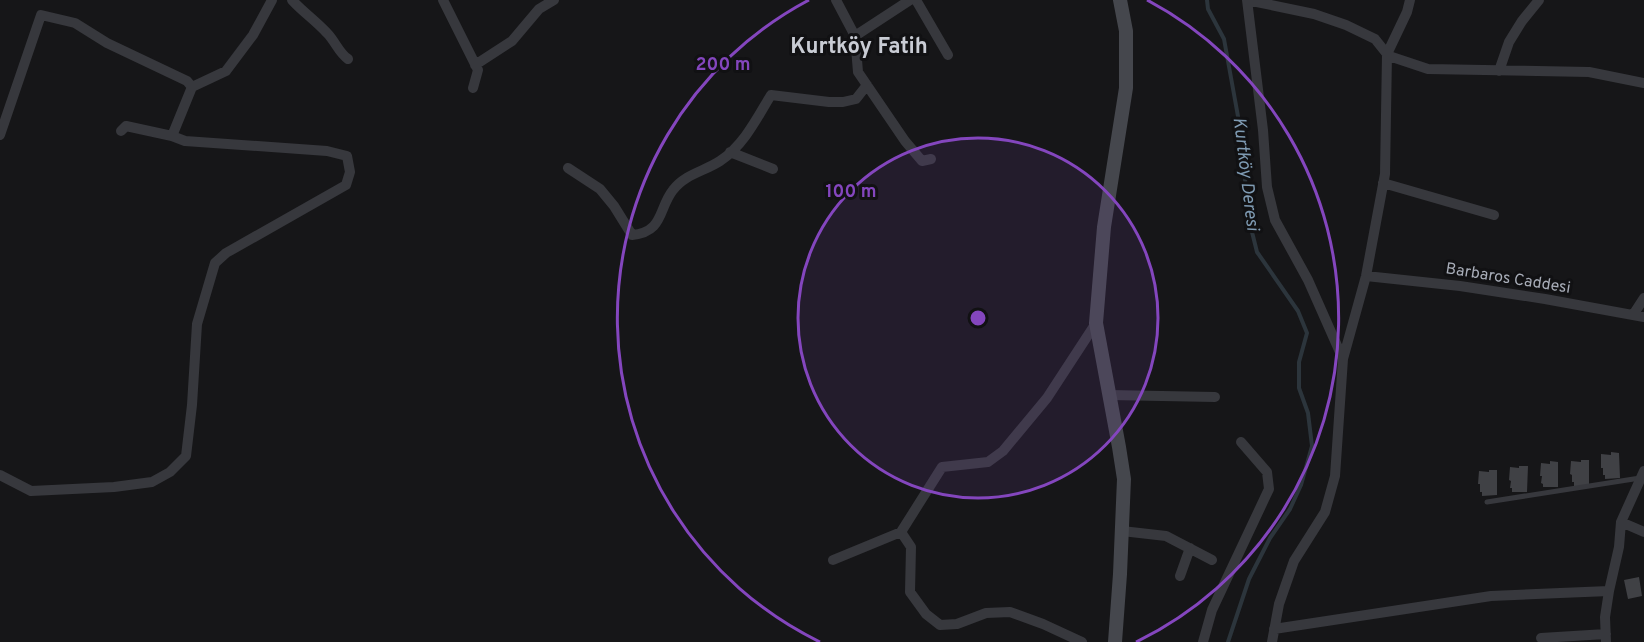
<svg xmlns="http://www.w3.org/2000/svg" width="1644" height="642" font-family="Overpass,sans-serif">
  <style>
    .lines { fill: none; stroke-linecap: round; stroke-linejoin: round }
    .stream { stroke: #2c353c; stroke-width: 4 }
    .building { fill: #404145 }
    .lane { stroke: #37383d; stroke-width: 5 }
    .street { stroke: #37383d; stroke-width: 10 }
    .secondary { stroke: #45474d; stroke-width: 14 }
    .ring { fill: none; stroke: #8446be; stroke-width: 3 }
    .labels { text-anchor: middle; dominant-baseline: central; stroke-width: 6; stroke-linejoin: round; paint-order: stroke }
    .street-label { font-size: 16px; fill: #a8adb8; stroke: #111113 }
    .water-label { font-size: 18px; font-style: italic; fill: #7f9bb3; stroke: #111113 }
    .district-label { font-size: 22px; font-weight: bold; fill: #c9ccd4; stroke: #111113 }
    .centre { fill: #8446be; stroke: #111113; stroke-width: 3 }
    .ring-label { font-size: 18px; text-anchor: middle; font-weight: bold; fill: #8446be; stroke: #111113; stroke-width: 6; stroke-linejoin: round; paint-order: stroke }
  </style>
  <rect width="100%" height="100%" fill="#161618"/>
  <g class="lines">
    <path class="stream" d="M 1207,0 L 1208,9 L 1224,39 L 1243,144 L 1247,212 L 1257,252 L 1298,311 L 1307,333 L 1299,362 L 1299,388 L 1308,413 L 1312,446 L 1301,485 L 1290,509 L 1270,538 L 1249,579 L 1228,642"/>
  </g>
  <path class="building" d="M 1611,452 L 1619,453 L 1620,478 L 1605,479 L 1605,475 L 1603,475 L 1603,468 L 1601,468 L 1601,454 L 1611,455 Z
    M 1581,460 L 1589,460 L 1589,486 L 1574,486 L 1574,482 L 1572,482 L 1572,475 L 1570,474 L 1571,461 L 1581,462 Z
    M 1550,461 L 1558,462 L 1558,487 L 1543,487 L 1543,484 L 1541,483 L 1542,476 L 1540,476 L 1541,463 L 1550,464 Z
    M 1519,466 L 1528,466 L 1527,492 L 1512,492 L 1512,488 L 1510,488 L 1511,481 L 1509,480 L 1510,467 L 1519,468 Z
    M 1489,470 L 1497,470 L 1497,495 L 1482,496 L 1482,492 L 1480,492 L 1480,484 L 1478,484 L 1479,471 L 1489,472 Z
    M 1639,577 L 1642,596 L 1628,599 L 1624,580 Z"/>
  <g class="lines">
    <path class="lane" d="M 1487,502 L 1640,478"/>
    <path class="street" d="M 292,0 C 303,12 316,21 327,33 C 335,41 339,53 348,59
      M 443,0 L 478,70 L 473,88
      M 836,0 L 855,36 L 858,72 L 905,141 L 922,161 L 931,159
      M 916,0 L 948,55
      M 1247,0 L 1263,130 L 1267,187 L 1275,220 L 1308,280 L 1343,359 L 1335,476 L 1325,512 L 1294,561 L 1279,604 L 1272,642
      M 1247,0 L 1314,14 L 1346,25 L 1375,39 L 1387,54 L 1392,57 L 1428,69 L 1589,72 L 1644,83
      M 855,36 L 910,0
      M 475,65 L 512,41 L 539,9 L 554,0
      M 1499,71 L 1509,42 L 1522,21 L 1539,0
      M 121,131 L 126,126 L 172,136
      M 0,135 L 41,15 L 75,23 L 107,43 L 187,81 L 192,87
      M 730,152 L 773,169
      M 568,168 L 600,189 L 614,206 L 632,235 C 664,232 658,209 673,190 C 685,174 705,171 720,161 C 744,145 757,118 771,95 L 829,102 L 843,102 L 856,99 L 867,85
      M 1383,183 L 1494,215
      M 1366,276 L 1460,286 L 1545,299 L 1644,317
      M 1633,315 L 1644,298
      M 1343,359 L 1366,276 L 1385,174 L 1387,54 L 1407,12 L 1410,0
      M 1109,395 L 1215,397
      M 0,475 L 31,491 L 114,487 L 152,482 L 170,472 L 186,456 L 192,405 L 197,324 L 215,263 L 226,253 L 346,185 L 350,172 L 347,156 L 327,151 L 185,141 L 172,136 L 192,87 L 226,71 L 253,35 L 272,0
      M 1621,522 L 1644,532
      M 1122,531 L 1166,536 L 1212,560
      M 901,532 L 911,547 L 910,592 L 926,614 L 940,625 L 957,624 L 986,613 L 1010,612 L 1043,624 L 1082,642
      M 833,560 L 901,532 L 942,467 L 988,462 L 1003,451 L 1047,398 L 1096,323
      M 1180,576 L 1190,548
      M 1274,629 L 1491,596 L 1609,591
      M 1541,638 L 1606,634
      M 1203,642 L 1212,610 L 1269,489 L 1267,472 L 1241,442
      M 1606,642 L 1605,617 L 1609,591 L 1619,547 L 1621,522 L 1644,471"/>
    <path class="secondary" d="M 1115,642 L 1120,574 L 1124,479 L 1119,447 L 1096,323 L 1104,227 L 1126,88 L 1126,31 L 1120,0"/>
  </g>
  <circle cx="978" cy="318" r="180" fill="#8446be" fill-opacity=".12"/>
  <g class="ring">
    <circle cx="978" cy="318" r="180"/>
    <path d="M820 642A360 360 0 0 1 809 0M1147 0A360 360 0 0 1 1136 642"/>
  </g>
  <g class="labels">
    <g class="street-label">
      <text transform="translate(1508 279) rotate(9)">Barbaros Caddesi</text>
    </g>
    <g class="water-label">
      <text transform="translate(1245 174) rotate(83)">Kurtköy Deresi</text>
    </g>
    <g class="district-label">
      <text x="859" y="47">Kurtköy Fatih</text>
    </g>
  </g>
  <circle cx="978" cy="318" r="9" class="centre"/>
  <g class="ring-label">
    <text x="723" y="70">200 m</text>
    <text x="851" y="197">100 m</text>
  </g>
</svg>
